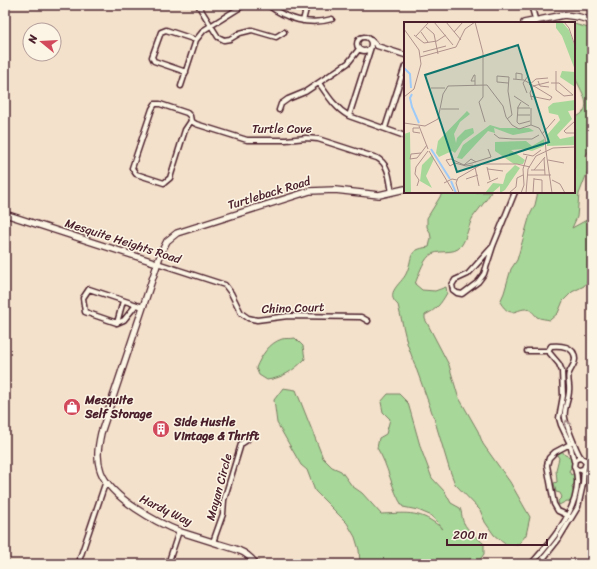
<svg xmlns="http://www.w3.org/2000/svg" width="597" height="569" font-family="Sriracha,sans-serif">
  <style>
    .green { fill: #a7d899; stroke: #787c62 }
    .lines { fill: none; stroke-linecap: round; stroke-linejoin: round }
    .street-casing { stroke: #4a1f2b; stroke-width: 7 }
    .secondary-casing { stroke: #4a1f2b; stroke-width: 8 }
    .street { stroke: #fcf5e5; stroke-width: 4 }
    .secondary { stroke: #fcf5e5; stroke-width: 5.5 }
    .oneway { stroke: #a38a88 }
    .labels { text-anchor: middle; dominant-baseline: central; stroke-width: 3; stroke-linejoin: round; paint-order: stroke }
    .street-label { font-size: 12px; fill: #4a1f2b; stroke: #fcf5e5 }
    .poi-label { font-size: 12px; font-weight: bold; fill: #4a1f2b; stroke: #fcf5e5; text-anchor: start }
    .inset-river { fill: none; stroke: #9ecaf8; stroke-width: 2 }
    .inset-road { fill: none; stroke: #b0938c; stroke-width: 1 }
    .view { fill: #0f766e; fill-opacity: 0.15; stroke: #0f766e; stroke-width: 2 }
    .inset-edge { fill: none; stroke: #4a1f2b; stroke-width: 2 }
  </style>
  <rect width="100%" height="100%" fill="#f4e1cc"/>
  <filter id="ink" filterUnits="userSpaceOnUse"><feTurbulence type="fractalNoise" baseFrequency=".025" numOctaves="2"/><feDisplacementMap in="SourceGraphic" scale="8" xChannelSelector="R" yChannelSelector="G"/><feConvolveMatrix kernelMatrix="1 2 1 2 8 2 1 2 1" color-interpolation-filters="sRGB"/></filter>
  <g filter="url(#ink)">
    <path class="green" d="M 574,24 L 592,29 L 592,147 L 586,155 L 589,168 L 579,194 L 577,217 L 572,228 L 592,217 L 592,275 L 584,286 L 572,292 L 563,301 L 558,313 L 550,320 C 546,319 541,319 537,317 C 535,315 533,312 530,310 C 518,305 512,322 500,302 L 504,293 L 511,269 L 517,260 L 530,215 L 535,205 L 538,192 L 574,192 L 574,118 C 597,109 580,91 574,75 Z
      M 443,192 L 491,192 C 486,201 479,209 473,217 C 468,226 467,238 461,246 C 454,256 437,248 429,256 C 422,263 419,274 415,284 L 422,290 L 435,291 L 446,287 L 447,293 C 440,305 437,309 425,315 L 425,319 L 449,365 L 458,396 L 478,431 L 483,444 L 510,482 L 530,517 L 526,535 L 518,545 L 505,544 L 494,535 L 485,522 L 480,510 L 455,484 L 449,468 L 434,418 L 407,343 L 398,305 C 384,293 401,284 406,274 C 414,257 406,250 429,247 L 431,238 L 430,232 L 427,227 L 427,218 Z
      M 295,338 L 303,346 L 305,359 C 294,370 283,378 267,380 L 259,375 L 256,368 C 261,356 269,343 282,339 C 285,338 291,339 295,338 Z
      M 283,388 L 296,390 L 323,458 L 332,467 L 341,471 L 352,486 L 362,493 L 381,514 C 409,513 420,510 443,529 L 432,516 L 418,510 L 403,507 C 391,489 389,466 377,448 L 379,438 L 386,434 L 390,419 L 383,412 L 381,402 L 388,394 L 399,394 L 408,403 L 421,449 L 432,478 L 445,492 L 451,503 L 460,508 C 462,512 462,521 464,523 C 467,530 478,538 484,544 L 484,554 L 479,561 L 470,559 L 471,564 L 360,564 L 359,550 L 355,537 L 347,523 L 315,491 L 307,470 L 301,465 L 277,423 L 274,400 Z
      M 562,451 L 565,455 L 573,458 L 572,466 L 569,471 L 571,475 L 576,472 L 577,483 L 574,484 L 572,486 L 573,491 L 575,493 L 573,502 L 567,501 L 559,505 L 558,501 L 562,497 L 560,493 L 556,492 L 554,483 L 557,482 L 556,470 L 559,458 L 557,455 Z"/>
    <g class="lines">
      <defs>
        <path id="street" d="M 198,5 L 218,37 L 224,40 L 230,39 L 240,33 L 252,30 L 276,37 L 284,32
          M 268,5 C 286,19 309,26 332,19
          M 531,5 L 536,22
          M 303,21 L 307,5
          M357 44a7 7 0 1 1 14 0a7 7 0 1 1-14 0Z
          M 371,40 L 377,46 L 405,55
          M 186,72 L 154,61 L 152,57 L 161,32 L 166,30 L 196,40
          M 319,83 C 328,96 335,108 349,116 L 405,136
          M 181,86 L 196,40 L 204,30 L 244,5
          M 279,110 L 281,104 L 288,99 L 305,92 L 348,63 L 359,49
          M 349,116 L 371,47
          M 191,121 L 185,130 L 170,178 L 164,183 L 136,174 L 132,168 L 152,109 L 155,104 L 160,104 L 187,113 L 190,116 L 191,121 L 196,124 L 247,140 L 286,140 L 306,138 L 318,139 L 377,158 C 390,165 389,180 392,192
          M 385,128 L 405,66
          M 493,246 L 468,274 L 455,280 L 452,285 L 453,290 L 457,293 L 462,294 L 478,282 L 484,274 L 493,246 L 515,192
          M 157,263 L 225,285 L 231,293 L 241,313 L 248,318 L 257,320 L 288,316 L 361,317 L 368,321
          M 123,301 L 117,323 L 85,312 L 83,298 L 89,289 L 143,307
          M 117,323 L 124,320 L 136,305
          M 527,351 L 548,351
          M 548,351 L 551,346 C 560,345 575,346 575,359 C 575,364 571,368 569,373 C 567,379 570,385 569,391 C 569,400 563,409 565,418 C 566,424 577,452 580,456 C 582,459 584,460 586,463 L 584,468 C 580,471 576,470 574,466 L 575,460 L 579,458 L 583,459
          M 548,351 L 559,364 L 562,371 L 563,396 L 559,418 L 561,425 L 570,444 L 574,461
          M 584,460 L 592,459
          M 585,466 L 592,464
          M 569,516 L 558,511 L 554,504 L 547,465 L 549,458 L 555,452 L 572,443
          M 213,542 L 223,514 L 224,500 L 241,444 L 247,440
          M 80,558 L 106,481
          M 168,564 L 179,531
          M 531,564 C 552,541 586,502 575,468
          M 539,564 L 558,540 L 578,507 L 583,484 L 584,468"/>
        <path id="secondary" d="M 524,23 L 564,15 L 579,17 L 592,21
          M 5,214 L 157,263
          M 256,564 C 252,559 246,553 240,551 C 233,548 226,546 219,544 C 206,540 194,536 181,532 C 157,523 111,498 101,472 C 96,459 98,447 101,433 L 161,253 L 167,241 L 177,233 L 310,191 L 335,190 L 379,195 L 405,189"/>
      </defs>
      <use href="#street" class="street-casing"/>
      <use href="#secondary" class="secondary-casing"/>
      <use href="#street" class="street"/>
      <use href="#secondary" class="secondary"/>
    </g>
    <defs><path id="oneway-chevron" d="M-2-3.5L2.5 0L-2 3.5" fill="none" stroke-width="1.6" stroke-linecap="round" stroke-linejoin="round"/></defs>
    <use class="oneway" href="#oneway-chevron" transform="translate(567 423) rotate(-109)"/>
  </g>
  <defs>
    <symbol id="shop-disc" viewBox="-11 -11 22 22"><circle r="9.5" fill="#d1495b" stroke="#fcf5e5"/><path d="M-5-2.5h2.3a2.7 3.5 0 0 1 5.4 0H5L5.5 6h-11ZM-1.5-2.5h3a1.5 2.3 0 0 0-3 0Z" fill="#fff"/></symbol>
    <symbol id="building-disc" viewBox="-11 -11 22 22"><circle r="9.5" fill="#d1495b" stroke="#fcf5e5"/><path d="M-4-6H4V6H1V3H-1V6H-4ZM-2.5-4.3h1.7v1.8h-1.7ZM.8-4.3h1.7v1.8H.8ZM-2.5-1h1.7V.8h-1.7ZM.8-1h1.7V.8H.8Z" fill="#fff"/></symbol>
  </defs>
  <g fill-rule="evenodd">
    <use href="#shop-disc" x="62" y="397" width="20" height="20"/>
    <use href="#building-disc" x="151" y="419" width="20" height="20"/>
  </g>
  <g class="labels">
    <g class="street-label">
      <text x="282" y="129">Turtle Cove</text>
      <text transform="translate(269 193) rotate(-17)">Turtleback Road</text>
      <text transform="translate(123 241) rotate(18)">Mesquite Heights Road</text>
      <text transform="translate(293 308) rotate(-2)">Chino Court</text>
      <text transform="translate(219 487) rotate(-75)">Mayan Circle</text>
      <text transform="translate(166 510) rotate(26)">Hardy Way</text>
    </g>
    <g class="poi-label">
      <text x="85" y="400">Mesquite<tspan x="85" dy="14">Self Storage</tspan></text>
      <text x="174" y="422">Side Hustle<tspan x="174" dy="14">Vintage &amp; Thrift</tspan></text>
    </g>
  </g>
  <g transform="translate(404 22)">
    <rect width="171" height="171" fill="#f4e1cc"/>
    <path d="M 152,0 L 158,0 L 165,8 L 171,25 L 171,48 L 158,14 L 152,6 ZM 158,49 L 171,50 L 171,65 L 156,55 ZM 171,78 L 171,88 L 164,89 L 168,97 L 153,113 L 156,117 L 171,114 L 171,123 L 143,124 L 143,113 L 156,98 L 154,93 L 145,91 L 144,85 L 149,81 ZM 63,89 L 66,92 L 56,100 L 50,112 L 52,121 L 53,116 L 61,108 L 69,106 L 70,111 L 59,119 L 51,131 L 48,129 L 35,135 L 32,131 L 34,119 ZM 86,103 L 96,106 L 125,106 L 130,109 L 109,113 L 90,106 L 91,111 L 84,109 L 58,137 L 53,136 L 59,123 ZM 6,110 L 7,171 L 0,171 L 0,112 ZM 140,117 L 140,124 L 128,129 L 119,127 L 107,128 L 121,138 L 119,142 L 110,142 L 91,129 L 91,120 L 122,119 L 128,124 ZM 28,133 L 30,137 L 22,154 L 28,166 L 16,159 L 18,143 ZM 111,143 L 116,146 L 101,168 L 96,171 L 96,164 L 88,171 L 81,171 L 89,161 L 99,162 L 102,152 Z" fill="#a7d899"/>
    <path class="inset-river" d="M 0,46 L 6,52 L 7,66M 8,72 L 6,76 L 8,85 L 15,101M 27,127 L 46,157M 47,159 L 52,171"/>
    <path class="inset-road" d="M 30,0 L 49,23M 42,0 L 57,18M 71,0 L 79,31 L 79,63M 160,0 L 165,6 L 171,24M 22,5 L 30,12 L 34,32M 0,7 L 15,28 L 17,42 L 10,67 L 0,75M 17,10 L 24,20M 50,10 L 59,0M 10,13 L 20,21 L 33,19 L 42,13M 12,14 L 25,0M 19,30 L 42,24M 16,35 L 52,25 L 61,7 L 71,0M 152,49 L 152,68 L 160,74 L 169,73M 109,57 L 120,58 L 148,75 L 146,78 L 126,74M 112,57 L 112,51 L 118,52 L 118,57M 134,59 L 136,64 L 145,65M 147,61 L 155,61 L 169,73M 71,63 L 71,53 L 70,53 L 67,59 L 71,59M 79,63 L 79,75 L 75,80 L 81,100M 125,63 L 132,57 L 144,56M 27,66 L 41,66M 123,71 L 119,61 L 124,54M 110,74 L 125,84M 128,78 L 126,71 L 129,64 L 145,60M 117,80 L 114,85 L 113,100 L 115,102 L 126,99M 113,86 L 126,86M 37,87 L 55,87M 113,93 L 126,93M 103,97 L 108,93 L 104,69 L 105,55 L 93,54 L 93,60 L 104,61M 171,99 L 160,109 L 162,111 L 171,111M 0,101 L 21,104 L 34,97 L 39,72 L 44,64 L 83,63 L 99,84 L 102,95 L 108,103 L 115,107 L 127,103 L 135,106 L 141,116 L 142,129M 127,103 L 127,86M 15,104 L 24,127M 15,106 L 9,106 L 9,110 L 16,111M 90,112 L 95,116 L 109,117 L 128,117 L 135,113M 138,112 L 151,97M 25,129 L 49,169M 142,129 L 148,171M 17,131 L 13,136 L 6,137 L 7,132 L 17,131 L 23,123M 119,132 L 129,134 L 137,128M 140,136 L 141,153M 144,138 L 160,141M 68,141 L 60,143 L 47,137 L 42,138 L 46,144 L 51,141 L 62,144 L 69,143M 68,141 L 87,135 L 84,127M 60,143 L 67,137 L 72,140M 71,145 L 75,164M 83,145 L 86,158M 84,147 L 99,149M 127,148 L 141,148M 130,148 L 141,135M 124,153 L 147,153M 62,157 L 74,153M 130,157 L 138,158 L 138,171M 148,158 L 156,162 L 161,171M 40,161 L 48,157 L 53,158M 83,161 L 94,156M 13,164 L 15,158 L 11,152 L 12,145 L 24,129M 55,171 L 52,161 L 54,156 L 78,142 L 113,142 L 126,145M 105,171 L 112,165 L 113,156 L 119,153M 117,171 L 120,163 L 119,147 L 123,134M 122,171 L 124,147 L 132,134 L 149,126 L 171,125M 129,171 L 130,156"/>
    <path class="view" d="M 114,23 L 145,120 L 53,150 L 21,53 Z"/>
    <rect width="171" height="171" class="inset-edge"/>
  </g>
  <rect width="597" height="569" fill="none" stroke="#fcf5e5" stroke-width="20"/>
  <rect x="10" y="10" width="577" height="549" fill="none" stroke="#4a1f2b" stroke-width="1.5" filter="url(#ink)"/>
  <g transform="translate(42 42) rotate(288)"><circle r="19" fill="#fcf5e5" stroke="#b59f9b"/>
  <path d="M0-3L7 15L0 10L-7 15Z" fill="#d1495b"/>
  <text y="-6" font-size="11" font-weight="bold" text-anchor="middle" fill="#4a1f2b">N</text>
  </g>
  <path d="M447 539v6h100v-6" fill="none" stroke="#4a1f2b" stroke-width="2"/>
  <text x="453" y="539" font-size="12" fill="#4a1f2b" stroke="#fcf5e5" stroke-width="3" paint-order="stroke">200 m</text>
</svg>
